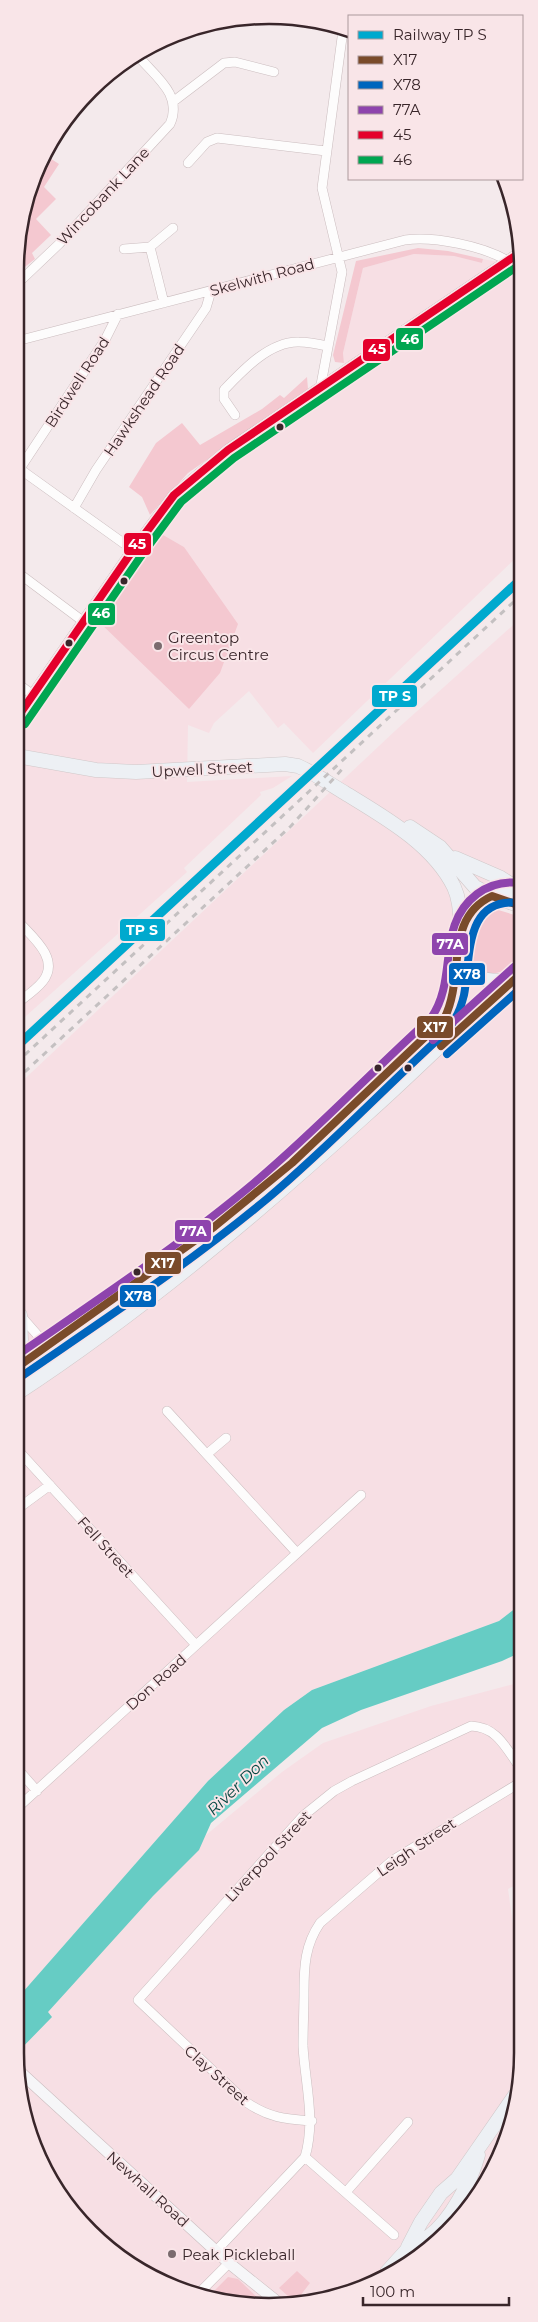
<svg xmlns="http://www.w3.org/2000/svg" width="538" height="2322" font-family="Montserrat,sans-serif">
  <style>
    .built { fill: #f7dfe4 }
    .green { fill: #f4c8d0 }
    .water { fill: #66ccc4 }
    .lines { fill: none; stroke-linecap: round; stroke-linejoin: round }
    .street-casing { stroke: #cbbdbf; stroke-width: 10 }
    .secondary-casing { stroke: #cbbdbf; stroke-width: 12 }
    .primary-casing { stroke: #d0c8c9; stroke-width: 15 }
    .street { stroke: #fdfcfc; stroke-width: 9 }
    .secondary { stroke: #f6f6f8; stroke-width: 11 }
    .primary { stroke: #edf0f4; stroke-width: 14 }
    .rail { stroke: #c4c0c1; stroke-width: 3; stroke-dasharray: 6 6; stroke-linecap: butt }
    .bus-1-casing { stroke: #f9e5e8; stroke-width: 11 }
    .bus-2-casing { stroke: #f9e5e8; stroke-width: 11 }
    .bus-3-casing { stroke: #f9e5e8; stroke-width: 11 }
    .bus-4-casing { stroke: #f9e5e8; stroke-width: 11 }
    .bus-5-casing { stroke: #f9e5e8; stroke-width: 11 }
    .bus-1 { stroke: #7a4b2a; stroke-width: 8 }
    .bus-2 { stroke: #0065bd; stroke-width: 8 }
    .bus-3 { stroke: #8e44ad; stroke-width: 8 }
    .bus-4 { stroke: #e4002b; stroke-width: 8 }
    .bus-5 { stroke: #00a651; stroke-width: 8 }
    .rail-1-casing { stroke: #f9e5e8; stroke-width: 12 }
    .rail-1 { stroke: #00a9ce; stroke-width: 9 }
    .bus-dot { fill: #39262a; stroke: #f9e5e8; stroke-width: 2 }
    .poi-dot { fill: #7a6b6e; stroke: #f9e5e8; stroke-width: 2 }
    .labels { text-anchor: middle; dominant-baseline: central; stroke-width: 4; stroke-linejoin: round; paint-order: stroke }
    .street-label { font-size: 15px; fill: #39262a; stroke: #f9e5e8 }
    .poi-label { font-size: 15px; fill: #39262a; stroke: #f9e5e8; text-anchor: start }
    .water-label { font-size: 16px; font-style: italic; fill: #054641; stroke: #f9e5e8 }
    .rim { fill: none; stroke: #39262a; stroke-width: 2.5 }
    .line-badge { stroke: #f9e5e8; stroke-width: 2 }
    .badge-label { font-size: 14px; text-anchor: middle; font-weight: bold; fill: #fff }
  </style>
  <rect width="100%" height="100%" fill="#f4eaec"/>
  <path class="built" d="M 521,248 L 521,553 L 313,753 L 284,723 L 278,728 L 249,691 L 214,723 L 209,733 L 188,725 L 187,782 L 292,776 L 273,788 L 260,792 L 261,795 L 184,868 L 187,872 L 16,1025 L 17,734 L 98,621 L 189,709 L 184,547 L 158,532 L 175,501 L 230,453 L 345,379 L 343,353 L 363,268 L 414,254 L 454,256 L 482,263 L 483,259 L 498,262 Z
    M 521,618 L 521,906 L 492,896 L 440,847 L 453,885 L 459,958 L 470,972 L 521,979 L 521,1604 L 499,1621 L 312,1690 L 284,1710 L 208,1781 L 15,2001 L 16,1087 L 396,730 Z
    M 521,1676 L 521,1882 L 508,1889 L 513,1925 L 521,1930 L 521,2086 L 489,2180 L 424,2254 L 335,2298 L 252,2306 L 156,2281 L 78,2221 L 34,2150 L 17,2063 L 47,2002 L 176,1860 L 282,1772 L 323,1743 L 431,1706 L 514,1684 Z"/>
  <path class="green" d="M 45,155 L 59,164 L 44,187 L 56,199 L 36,219 L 51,235 L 32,253 L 35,259 L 17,273 L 17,236 Z
    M 418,248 L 448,251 L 483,259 L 482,263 L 454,256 L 414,254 L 363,268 L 343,353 L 344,363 L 335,362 L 333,355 L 356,261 Z
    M 307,377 L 308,389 L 188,473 L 150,515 L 142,497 L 129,487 L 156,443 L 182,423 L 200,445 L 262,409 L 280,395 L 284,398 Z
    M 158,532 L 184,547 L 238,624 L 220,673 L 189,709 L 98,621 Z
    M 495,909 L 521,917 L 521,960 C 468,1004 451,927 495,909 Z
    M 297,2271 L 310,2283 L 300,2296 L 289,2297 L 279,2288 Z
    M 228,2277 L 238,2279 L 265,2305 L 252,2306 L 210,2295 Z"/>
  <path class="water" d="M 521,1604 L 521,1652 L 502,1661 L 361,1710 L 322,1728 L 211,1823 L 199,1850 L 153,1896 L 48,2012 L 52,2017 L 15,2055 L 15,2001 L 208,1781 L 284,1710 L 312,1690 L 499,1621 Z"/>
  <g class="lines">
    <defs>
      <path id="street" d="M 112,71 L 124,63
        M 174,101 L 224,63 L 235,62 L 274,72
        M 188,163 L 207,142 L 217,138 L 326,151
        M 150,247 L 164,303
        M 124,249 L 150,247 L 173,228
        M 17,284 L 59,244 L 170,124 C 183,95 156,77 138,56
        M 17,341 L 405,240 C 434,236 483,246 508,261
        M 320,390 L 342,272 L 322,188 L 343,30
        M 235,415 L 224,399 L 224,390 C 243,370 270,341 299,342 C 309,342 318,344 327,346
        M 17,467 L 133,550
        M 17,473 L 105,340 L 118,314
        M 74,508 L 96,470 L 206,308 L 211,291
        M 17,572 L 84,622
        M 17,683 L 33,695
        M 16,1004 C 25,997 36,990 43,981 C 61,958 30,935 16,919
        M 20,1315 L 61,1362
        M 167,1411 L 297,1553
        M 16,1448 L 196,1645
        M 207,1454 L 226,1438
        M 16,1510 L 50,1485
        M 15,1766 L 37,1791
        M 15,1810 L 361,1495
        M 312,2121 C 285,2119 269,2118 246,2102 L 138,2000 L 303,1816 L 334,1791 L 352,1781 L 471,1726 C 498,1727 506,1749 521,1769
        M 305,2157 L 394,2235
        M 346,2192 L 408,2122
        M 216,2251 L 305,2157 C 316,2119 305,2084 303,2046 C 303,2028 304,2010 304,1992 C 304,1966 305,1945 320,1923 L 393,1860 L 521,1782
        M 200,2292 L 229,2263"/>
      <path id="secondary" d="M 17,718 L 133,550 L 174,495 L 228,450 L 521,252
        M 19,2071 L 229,2263 L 280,2304"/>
      <path id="primary" d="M 17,756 L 96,770 L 136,772 L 285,764 L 298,766 C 314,773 330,784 345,793 C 384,817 433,844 454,887 C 460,900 460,914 461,928
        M 410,827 L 440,847 L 475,887 L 492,896 L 521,906
        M 455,858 L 501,878 L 521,891
        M 459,958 C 469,981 493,983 515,980
        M 16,1359 L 21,1340 L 20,1315
        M 16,1368 C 110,1303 207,1239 293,1163 C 343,1118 389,1069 439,1025 C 473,990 440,923 487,899 C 498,893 509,891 521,893
        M 16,1394 C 141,1312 256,1215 367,1114 C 419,1068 467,1017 521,974
        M 408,2247 L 421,2222 L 441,2193 L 457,2179 L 520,2088
        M 408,2247 C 414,2244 422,2241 428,2237 C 451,2221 471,2181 478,2155
        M 387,2272 L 415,2241"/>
    </defs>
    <use href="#street" class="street-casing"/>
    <use href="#secondary" class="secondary-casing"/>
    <use href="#primary" class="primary-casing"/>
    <use href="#street" class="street"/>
    <use href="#secondary" class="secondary"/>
    <use href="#primary" class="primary"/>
    <path class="rail" d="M 16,1063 L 521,595
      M 16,1080 L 291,826 L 344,767"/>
    <defs>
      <path id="bus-1" d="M 441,1046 L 514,980
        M 16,1368 L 214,1227 L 292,1163 L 444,1019 C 466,976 443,919 492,896 L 521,906"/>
      <path id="bus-2" d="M 447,1054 L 521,988
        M 22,1376 C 105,1319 190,1263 268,1198 C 330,1146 385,1087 446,1032 C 455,1021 461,1009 464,995 C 471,959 463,896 520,903"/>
      <path id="bus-3" d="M 433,1040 L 514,967
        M 16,1356 C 97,1300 179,1246 254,1183 C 316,1131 371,1072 431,1018 C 459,978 435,926 477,894 C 489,885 505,881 521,883"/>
      <path id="bus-4" d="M 17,718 L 133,550 L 174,495 L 228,450 L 521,252"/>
      <path id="bus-5" d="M 25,724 L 141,556 L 181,502 L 234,458 L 521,264"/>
    </defs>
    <use href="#bus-1" class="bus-1-casing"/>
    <use href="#bus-2" class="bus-2-casing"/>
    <use href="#bus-3" class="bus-3-casing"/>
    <use href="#bus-4" class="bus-4-casing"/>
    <use href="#bus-5" class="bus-5-casing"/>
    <use href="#bus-1" class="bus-1"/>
    <use href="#bus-2" class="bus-2"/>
    <use href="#bus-3" class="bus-3"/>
    <use href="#bus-4" class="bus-4"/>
    <use href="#bus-5" class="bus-5"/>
    <defs>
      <path id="rail-1" d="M 16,1047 L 521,579"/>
    </defs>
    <use href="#rail-1" class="rail-1-casing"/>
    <use href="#rail-1" class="rail-1"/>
  </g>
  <g class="bus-dot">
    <circle cx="280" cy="427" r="4.5"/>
    <circle cx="124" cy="581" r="4.5"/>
    <circle cx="69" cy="643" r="4.5"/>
    <circle cx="378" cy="1068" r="4.5"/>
    <circle cx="408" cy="1068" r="4.5"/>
    <circle cx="137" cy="1272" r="4.5"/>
  </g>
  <g class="poi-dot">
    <circle cx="158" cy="646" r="5"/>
    <circle cx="172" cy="2254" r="5"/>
  </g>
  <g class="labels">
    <g class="street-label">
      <text transform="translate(103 196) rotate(-47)">Wincobank Lane</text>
      <text transform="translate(262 277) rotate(-15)">Skelwith Road</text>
      <text transform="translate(77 382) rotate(-57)">Birdwell Road</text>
      <text transform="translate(144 400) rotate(-56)">Hawkshead Road</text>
      <text transform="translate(202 769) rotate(-3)">Upwell Street</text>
      <text transform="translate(106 1547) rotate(48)">Fell Street</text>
      <text transform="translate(156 1682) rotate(-42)">Don Road</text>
      <text transform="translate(416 1847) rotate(-34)">Leigh Street</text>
      <text transform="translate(268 1856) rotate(-47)">Liverpool Street</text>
      <text transform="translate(217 2075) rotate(42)">Clay Street</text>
      <text transform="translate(148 2189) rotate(42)">Newhall Road</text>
    </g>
    <g class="poi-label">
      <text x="168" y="637">Greentop<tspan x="168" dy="17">Circus Centre</tspan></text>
      <text x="182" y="2254">Peak Pickleball</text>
    </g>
    <g class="water-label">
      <text transform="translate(238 1785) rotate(-44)">River Don</text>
    </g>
  </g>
  <path d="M0 0H538V2322H0ZM269 24H269A245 245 0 0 1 514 269V2053A245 245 0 0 1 269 2298H269A245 245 0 0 1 24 2053V269A245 245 0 0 1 269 24Z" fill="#f9e5e8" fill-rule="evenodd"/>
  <path class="rim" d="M269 24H269A245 245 0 0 1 514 269V2053A245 245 0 0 1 269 2298H269A245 245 0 0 1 24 2053V269A245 245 0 0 1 269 24Z"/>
  <g class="line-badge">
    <rect x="395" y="327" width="29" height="24" rx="5" fill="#00a651"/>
    <rect x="362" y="338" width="29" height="24" rx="5" fill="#e4002b"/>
    <rect x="123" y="532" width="29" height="24" rx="5" fill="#e4002b"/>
    <rect x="87" y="602" width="29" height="24" rx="5" fill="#00a651"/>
    <rect x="371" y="684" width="47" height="24" rx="5" fill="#00a9ce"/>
    <rect x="119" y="918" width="47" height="24" rx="5" fill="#00a9ce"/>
    <rect x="431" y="932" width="38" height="24" rx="5" fill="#8e44ad"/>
    <rect x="448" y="962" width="38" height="24" rx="5" fill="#0065bd"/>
    <rect x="416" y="1015" width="38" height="24" rx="5" fill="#7a4b2a"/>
    <rect x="174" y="1219" width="38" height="24" rx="5" fill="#8e44ad"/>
    <rect x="144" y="1251" width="38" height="24" rx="5" fill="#7a4b2a"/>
    <rect x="119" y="1284" width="38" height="24" rx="5" fill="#0065bd"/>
  </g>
  <g class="badge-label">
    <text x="410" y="344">46</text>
    <text x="377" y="354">45</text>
    <text x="137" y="549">45</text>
    <text x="101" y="618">46</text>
    <text x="395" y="701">TP S</text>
    <text x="142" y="935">TP S</text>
    <text x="450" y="949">77A</text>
    <text x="467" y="979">X78</text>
    <text x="435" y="1032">X17</text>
    <text x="193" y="1236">77A</text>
    <text x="163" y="1268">X17</text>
    <text x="138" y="1301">X78</text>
  </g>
  <rect x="348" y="15" width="175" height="165" fill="#f9e5e8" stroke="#ac999c"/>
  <rect x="358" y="31" width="25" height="8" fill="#00a9ce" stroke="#ac999c"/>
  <text x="393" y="40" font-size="15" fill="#39262a">Railway TP S</text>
  <rect x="358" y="56" width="25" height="8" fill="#7a4b2a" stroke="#ac999c"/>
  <text x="393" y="65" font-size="15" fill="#39262a">X17</text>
  <rect x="358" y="81" width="25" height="8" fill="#0065bd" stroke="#ac999c"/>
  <text x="393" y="90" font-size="15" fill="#39262a">X78</text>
  <rect x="358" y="106" width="25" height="8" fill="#8e44ad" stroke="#ac999c"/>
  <text x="393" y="115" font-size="15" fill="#39262a">77A</text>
  <rect x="358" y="131" width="25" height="8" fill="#e4002b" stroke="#ac999c"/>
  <text x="393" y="140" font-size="15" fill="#39262a">45</text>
  <rect x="358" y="156" width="25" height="8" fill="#00a651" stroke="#ac999c"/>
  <text x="393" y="165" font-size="15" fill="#39262a">46</text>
  <path d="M363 2297v8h146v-8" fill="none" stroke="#39262a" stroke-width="2.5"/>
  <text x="370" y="2297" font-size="15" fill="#39262a" stroke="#f9e5e8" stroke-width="4" paint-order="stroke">100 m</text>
</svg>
